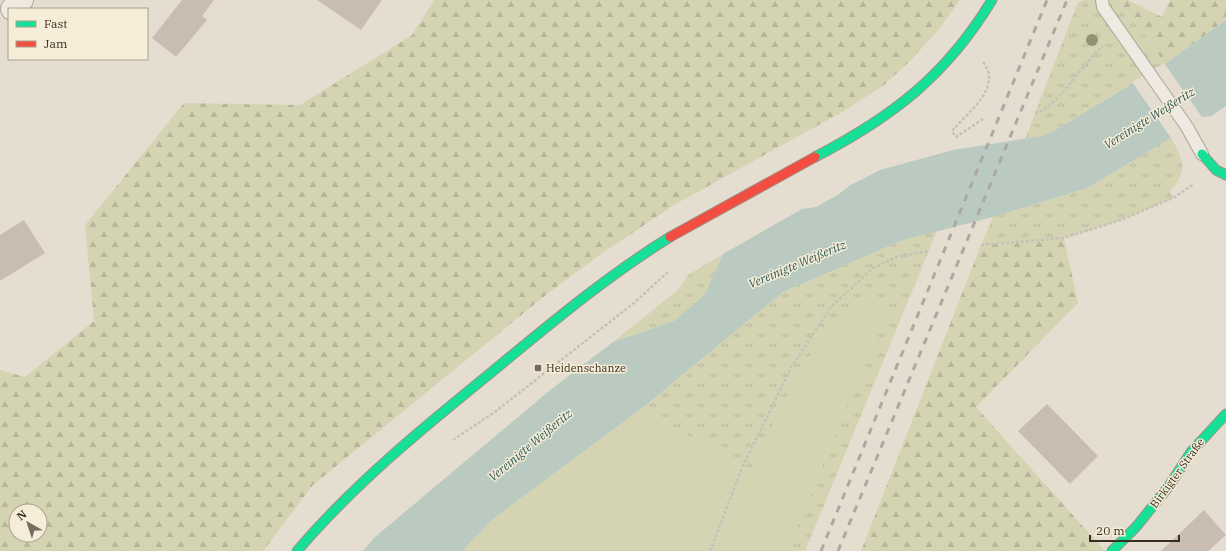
<svg xmlns="http://www.w3.org/2000/svg" width="1226" height="551" font-family="'IBM Plex Serif',serif">
  <style>
    .grass { fill: url(#grass-tufts) }
    .forest { fill: url(#forest-firs); fill-rule: evenodd }
    .garden { fill: #d4d4b3 }
    .water { fill: #bacac1 }
    .pier { fill: #e5ded0 }
    .building { fill: #c9bdb1 }
    .lines { fill: none; stroke-linecap: round; stroke-linejoin: round }
    .lane-casing { stroke: #aba498; stroke-width: 14 }
    .street-casing { stroke: #aba498; stroke-width: 24 }
    .fast-casing { stroke: #9a9388; stroke-width: 11 }
    .jam-casing { stroke: #9a9388; stroke-width: 11 }
    .path { stroke: #c6c1b8; stroke-width: 2.5; stroke-dasharray: 3 2; stroke-linecap: butt }
    .lane { stroke: #eeeae1; stroke-width: 12 }
    .street { stroke: #eeeae1; stroke-width: 22 }
    .fast { stroke: #16e098; stroke-width: 9 }
    .jam { stroke: #f24e42; stroke-width: 9 }
    .rail { stroke: #ada8a1; stroke-width: 3; stroke-dasharray: 7 7; stroke-linecap: butt }
    .tree { fill: #909373 }
    .poi-dot { fill: #766b5e; stroke: #f5edd7; stroke-width: 1.5 }
    .labels { text-anchor: middle; dominant-baseline: central; stroke-width: 3; stroke-linejoin: round; paint-order: stroke }
    .poi-label { font-size: 11px; fill: #3a2d20; stroke: #f5edd7; text-anchor: start }
    .street-label { font-size: 11px; fill: #3a2d20; stroke: #f5edd7 }
    .water-label { font-size: 12px; font-style: italic; fill: #305957; stroke: #f5edd7 }
  </style>
  <defs>
    <pattern id="grass-tufts" width="24" height="20" patternUnits="userSpaceOnUse"><rect width="24" height="20" fill="#d4d4b3"/><path d="M3 7l-1-3M5 7V3M7 7l1-3M15 17l-1-3M17 17v-4M19 17l1-3" fill="none" stroke="#b7b69a"/></pattern>
    <pattern id="forest-firs" width="22" height="20" patternUnits="userSpaceOnUse"><rect width="22" height="20" fill="#d4d4b3"/><path d="M5 1l3.5 6h-7zM16 11l3.5 6h-7z" fill="#b7b69a"/></pattern>
  </defs>
  <rect width="100%" height="100%" fill="#e5ded0"/>
  <path class="grass" d="M 1084,0 L 1116,0 L 1146,36 L 1165,64 L 1047,135 L 1025,139 L 1078,2 Z
    M 1171,138 C 1184,160 1188,171 1170,191 L 1173,198 L 1121,220 L 1064,238 L 981,245 L 993,217 L 1087,188 Z
    M 937,231 L 805,551 L 787,551 L 886,311 L 857,299 L 804,363 L 750,472 L 641,409 L 783,292 L 903,240 Z
    M 723,254 L 705,294 L 674,321 L 613,342 L 678,290 L 688,275 Z"/>
  <path class="forest" d="M 434,0 L 960,0 L 939,29 L 913,58 L 884,85 L 844,111 L 674,205 L 598,256 L 547,294 L 313,485 L 263,551 L 0,551 L 0,370 L 25,377 L 94,321 L 85,225 L 184,103 L 300,105 L 412,35 ZM 16,511 L 40,511 L 40,535 L 16,535 Z
    M 1116,0 L 1128,0 L 1162,17 L 1170,0 L 1226,0 L 1226,20 L 1165,64 L 1146,36 Z
    M 1064,238 L 1078,303 L 976,407 L 1105,551 L 861,551 L 981,245 Z"/>
  <path class="garden" d="M 857,298 L 886,311 L 787,551 L 462,551 L 494,518 L 641,409 L 750,472 L 804,363 Z"/>
  <path class="water" d="M 1226,20 L 1226,106 L 1211,116 L 1202,117 L 1171,138 L 1087,188 L 993,217 L 903,240 L 783,292 L 641,409 L 494,518 L 462,551 L 363,551 L 375,537 L 549,391 L 613,342 L 674,321 L 705,294 L 723,254 L 802,209 L 816,207 L 839,194 L 849,186 L 880,170 L 953,150 L 1047,135 L 1165,64 Z"/>
  <path class="pier" d="M 1164,63 L 1202,117 L 1171,138 L 1132,82 Z"/>
  <path class="building" d="M 182,0 L 214,0 L 202,16 L 207,20 L 176,57 L 152,38 Z
    M 317,0 L 382,0 L 361,30 Z
    M 24,220 L 45,253 L 0,281 L 0,235 Z
    M 1047,404 L 1098,456 L 1070,484 L 1018,431 Z
    M 1204,510 L 1226,535 L 1208,551 L 1161,551 Z"/>
  <g class="lines">
    <defs>
      <path id="lane" d="M 1102,0 L 1103,7 L 1187,127 L 1202,154"/>
      <path id="street" d="M 12,9 L 22,0"/>
      <path id="fast" d="M 1202,154 L 1216,170 L 1226,175
        M 815,157 C 892,117 946,76 992,0
        M 297,551 C 355,483 424,427 493,371 C 550,324 607,276 670,237
        M 1112,551 L 1136,527 L 1169,486 L 1191,452 L 1226,414"/>
      <path id="jam" d="M 670,237 L 815,157"/>
    </defs>
    <use href="#lane" class="lane-casing"/>
    <use href="#street" class="street-casing"/>
    <use href="#fast" class="fast-casing"/>
    <use href="#jam" class="jam-casing"/>
    <path class="path" d="M 1035,113 C 1055,111 1085,60 1103,46
      M 983,119 L 956,137 L 952,131 C 968,112 1003,88 983,62
      M 981,245 L 1064,238 L 1121,220 L 1173,198 L 1194,184
      M 453,440 L 496,411 L 634,303 L 668,272
      M 710,551 L 742,468 L 792,366 L 831,307 L 873,268 L 897,257 L 929,251"/>
    <use href="#lane" class="lane"/>
    <use href="#street" class="street"/>
    <use href="#fast" class="fast"/>
    <use href="#jam" class="jam"/>
    <path class="rail" d="M 821,551 L 1047,0
      M 838,551 L 1067,0"/>
  </g>
  <circle class="tree" cx="1092" cy="40" r="6"/>
  <rect class="poi-dot" x="534" y="364" width="8" height="8" rx="2"/>
  <g class="labels">
    <g class="poi-label">
      <text x="546" y="368">Heidenschanze</text>
    </g>
    <g class="street-label">
      <text transform="translate(1177 473) rotate(-54)">Birkigter Straße</text>
    </g>
    <g class="water-label">
      <text transform="translate(1149 118) rotate(-32)">Vereinigte Weißeritz</text>
      <text transform="translate(797 264) rotate(-23)">Vereinigte Weißeritz</text>
      <text transform="translate(530 445) rotate(-40)">Vereinigte Weißeritz</text>
    </g>
  </g>
  <rect x="8" y="8" width="140" height="52" fill="#f5edd7" stroke="#aaa08e"/>
  <rect x="16" y="21" width="20" height="6" fill="#16e098" stroke="#aaa08e"/>
  <text x="44" y="28" font-size="12" fill="#3a2d20">Fast</text>
  <rect x="16" y="41" width="20" height="6" fill="#f24e42" stroke="#aaa08e"/>
  <text x="44" y="48" font-size="12" fill="#3a2d20">Jam</text>
  <g transform="translate(28 523) rotate(321)"><circle r="19" fill="#f5edd7" stroke="#aaa08e"/>
  <path d="M0-3L7 15L0 10L-7 15Z" fill="#766b5e"/>
  <text y="-6" font-size="11" font-weight="bold" text-anchor="middle" fill="#3a2d20">N</text>
  </g>
  <path d="M1090 535v6h89v-6" fill="none" stroke="#3a2d20" stroke-width="2"/>
  <text x="1096" y="535" font-size="12" fill="#3a2d20" stroke="#f5edd7" stroke-width="3" paint-order="stroke">20 m</text>
</svg>
